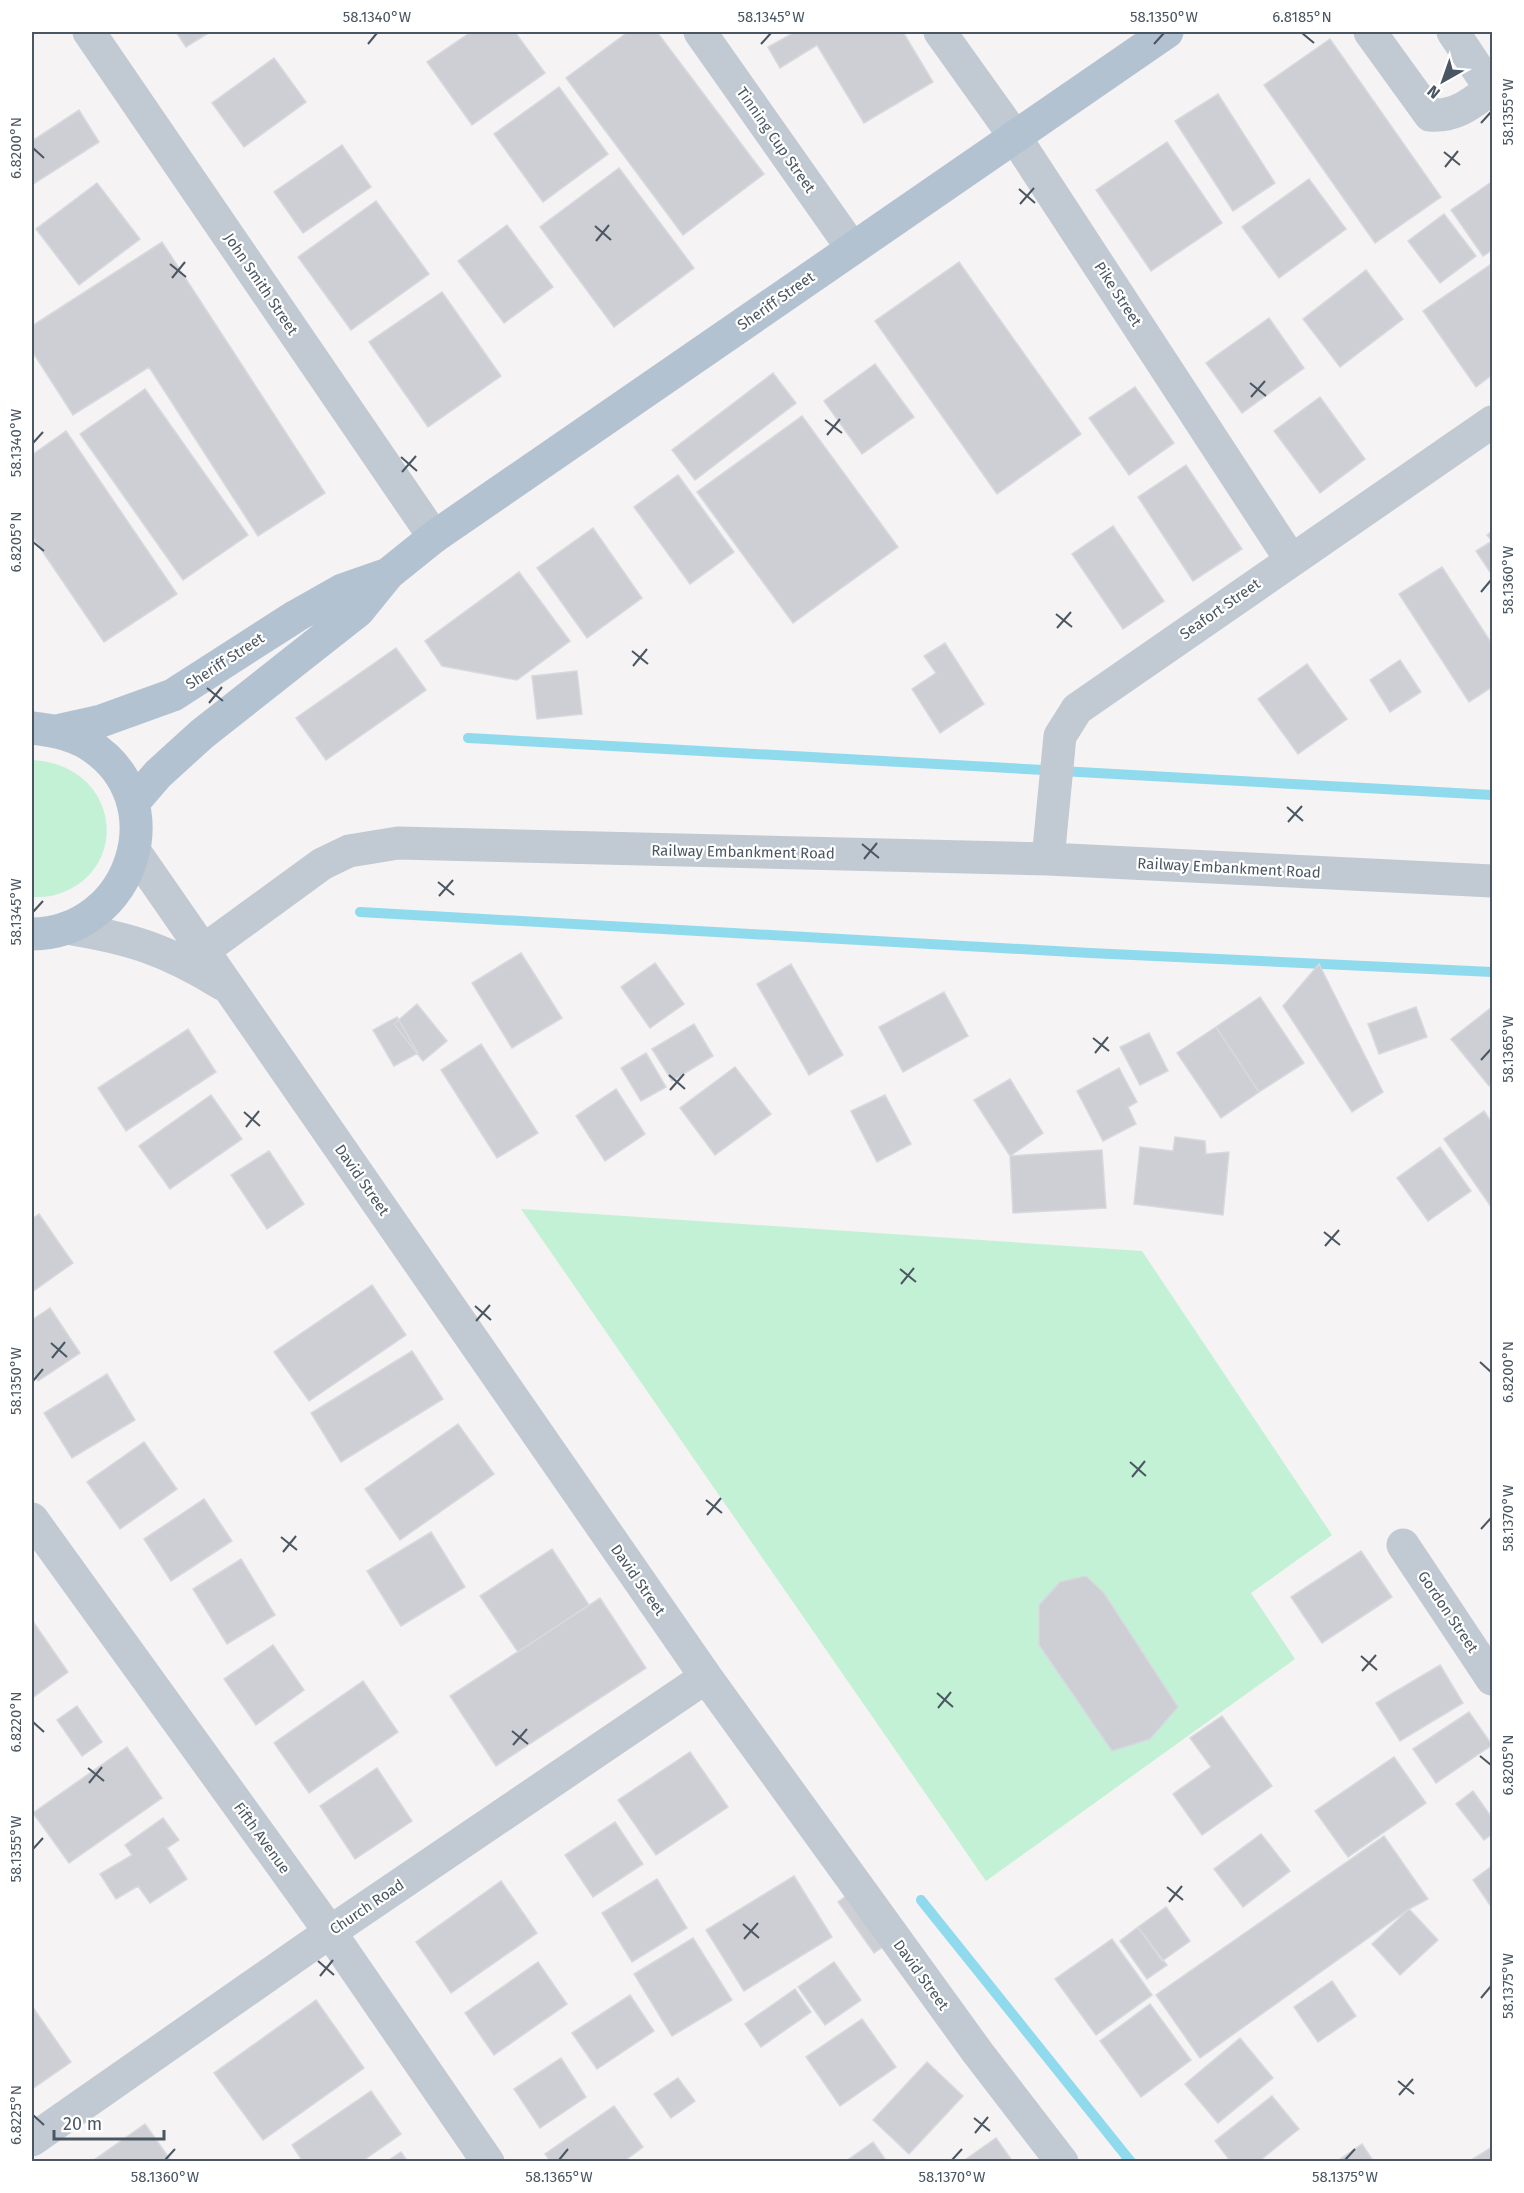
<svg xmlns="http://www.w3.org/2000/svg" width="1524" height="2193" font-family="'Fira Sans',sans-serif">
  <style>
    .green { fill: #c3f1d5 }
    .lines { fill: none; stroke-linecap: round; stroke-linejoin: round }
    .stream { stroke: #90daee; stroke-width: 10 }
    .building { fill: #cdcfd5; stroke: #d7d9de; stroke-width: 1.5 }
    .minor { stroke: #c1cad2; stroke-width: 33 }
    .major { stroke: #b3c2d1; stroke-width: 33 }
    .ticks { fill: none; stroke: #4a5661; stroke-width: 2 }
    .labels { text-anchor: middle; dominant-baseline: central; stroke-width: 4.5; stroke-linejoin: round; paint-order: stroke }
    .street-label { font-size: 15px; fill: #4a5661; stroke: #fff }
    .neatline { fill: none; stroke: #4a5661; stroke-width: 2 }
    .ticks-label { font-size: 15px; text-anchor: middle; fill: #4a5661 }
  </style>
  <rect width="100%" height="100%" fill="#f5f3f3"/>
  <path class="green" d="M 32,760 C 122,765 132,873 55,895 C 48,897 39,897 32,897 Z
    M 521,1209 L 1142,1251 L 1332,1535 L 1251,1593 L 1295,1659 L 986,1881 Z"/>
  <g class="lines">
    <path class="stream" d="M 468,738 L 1492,795
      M 360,912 L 1090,953 L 1492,972
      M 921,1900 L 1131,2162"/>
  </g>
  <path class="building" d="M 176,32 L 210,32 L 186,47 Z
    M 471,32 L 515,32 L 545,73 L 472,125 L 427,62 Z
    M 628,32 L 657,32 L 764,174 L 683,235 L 566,78 Z
    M 795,32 L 903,32 L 933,82 L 864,123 L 817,45 L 780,68 L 768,47 Z
    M 1330,39 L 1441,197 L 1375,243 L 1264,85 Z
    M 274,58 L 306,102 L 244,147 L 212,103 Z
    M 559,87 L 608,154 L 543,202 L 494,134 Z
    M 1218,94 L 1275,183 L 1233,211 L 1175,121 Z
    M 79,110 L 99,142 L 32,185 L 32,141 Z
    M 1167,142 L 1222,223 L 1151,271 L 1096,190 Z
    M 342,145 L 371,187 L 303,233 L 274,192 Z
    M 619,168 L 694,268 L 614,327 L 540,227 Z
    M 1309,179 L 1346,229 L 1279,278 L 1242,227 Z
    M 97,183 L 140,239 L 79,285 L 36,229 Z
    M 1490,183 L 1492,186 L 1492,250 L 1483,256 L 1451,210 Z
    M 376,201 L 429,274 L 351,330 L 298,257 Z
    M 1444,214 L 1476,256 L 1440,283 L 1408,241 Z
    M 507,225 L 553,287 L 504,323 L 458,261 Z
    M 162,242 L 325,493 L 258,536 L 149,367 L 73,415 L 32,351 L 32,326 Z
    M 959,262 L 1081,434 L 997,494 L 875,321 Z
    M 1490,265 L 1492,375 L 1476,387 L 1423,311 Z
    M 1366,270 L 1403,319 L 1340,367 L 1303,319 Z
    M 442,292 L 501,376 L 428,427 L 369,342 Z
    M 1269,318 L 1304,368 L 1242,413 L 1206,363 Z
    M 875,364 L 914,417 L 862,454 L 824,401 Z
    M 773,373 L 796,403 L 695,480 L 672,450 Z
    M 1135,387 L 1174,443 L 1129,475 L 1089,418 Z
    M 145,389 L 248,535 L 183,580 L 80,434 Z
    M 1320,397 L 1365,459 L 1320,493 L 1274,431 Z
    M 802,416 L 898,547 L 793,623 L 697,492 Z
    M 66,431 L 177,594 L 104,642 L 32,536 L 32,455 Z
    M 1186,465 L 1242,549 L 1193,581 L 1138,497 Z
    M 678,475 L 734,552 L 690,584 L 634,507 Z
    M 1113,526 L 1164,601 L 1123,629 L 1072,554 Z
    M 593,528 L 642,598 L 587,638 L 537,568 Z
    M 1492,531 L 1492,575 L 1476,551 L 1492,541 L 1487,535 Z
    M 1442,567 L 1492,644 L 1492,687 L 1469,702 L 1399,594 Z
    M 519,572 L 570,641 L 517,680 L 442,666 L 425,641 Z
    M 945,643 L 984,704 L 940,733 L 912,689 L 936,673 L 924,656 Z
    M 396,648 L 426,690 L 326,760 L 296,718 Z
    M 1400,660 L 1421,692 L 1390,712 L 1370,680 Z
    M 1307,664 L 1347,719 L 1298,754 L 1258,699 Z
    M 577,671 L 582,714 L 537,719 L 532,676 Z
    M 521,953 L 562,1018 L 512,1048 L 472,983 Z
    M 655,963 L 684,1004 L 650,1028 L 621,987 Z
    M 791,964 L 843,1055 L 809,1075 L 757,984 Z
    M 1319,964 L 1383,1092 L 1352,1112 L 1283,1006 Z
    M 944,992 L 968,1036 L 903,1072 L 879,1027 Z
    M 1260,997 L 1304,1063 L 1259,1092 L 1216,1027 Z
    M 417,1004 L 447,1041 L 423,1061 L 394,1024 Z
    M 1416,1007 L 1427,1037 L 1379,1054 L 1368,1024 Z
    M 1492,1007 L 1492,1083 L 1489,1086 L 1451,1039 Z
    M 397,1017 L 418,1053 L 394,1066 L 373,1030 Z
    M 694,1024 L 713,1056 L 672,1081 L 652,1049 Z
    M 1216,1027 L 1259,1092 L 1221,1118 L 1177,1053 Z
    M 188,1029 L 216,1072 L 126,1131 L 98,1088 Z
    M 1149,1033 L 1168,1071 L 1140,1085 L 1120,1047 Z
    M 481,1044 L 538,1133 L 497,1158 L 441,1070 Z
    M 646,1053 L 666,1087 L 641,1101 L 621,1068 Z
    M 735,1067 L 771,1114 L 715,1155 L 680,1108 Z
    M 1119,1068 L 1137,1102 L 1128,1107 L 1136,1124 L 1103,1141 L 1077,1091 Z
    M 1010,1079 L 1043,1133 L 1010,1156 L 974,1100 Z
    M 616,1089 L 645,1134 L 605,1161 L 576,1116 Z
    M 211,1095 L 242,1139 L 170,1189 L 139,1146 Z
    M 885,1095 L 911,1144 L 877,1162 L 851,1111 Z
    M 1484,1111 L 1492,1123 L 1492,1208 L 1444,1139 Z
    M 1175,1137 L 1205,1141 L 1206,1154 L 1229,1152 L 1223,1215 L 1134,1204 L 1140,1147 L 1173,1151 Z
    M 1440,1147 L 1471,1191 L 1428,1221 L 1397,1178 Z
    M 1102,1150 L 1106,1208 L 1013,1213 L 1010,1156 Z
    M 269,1151 L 304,1204 L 267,1229 L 231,1175 Z
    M 39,1214 L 73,1263 L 32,1292 L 32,1219 Z
    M 372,1285 L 406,1335 L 309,1401 L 274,1352 Z
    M 50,1308 L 80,1353 L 38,1381 L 32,1371 L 32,1320 Z
    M 412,1351 L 443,1399 L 341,1462 L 311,1413 Z
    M 107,1374 L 135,1420 L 72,1458 L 44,1413 Z
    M 458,1424 L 494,1474 L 400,1540 L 365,1489 Z
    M 144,1442 L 177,1489 L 120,1529 L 87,1482 Z
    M 204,1499 L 232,1541 L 171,1581 L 144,1539 Z
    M 431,1532 L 465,1587 L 401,1626 L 367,1571 Z
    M 552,1549 L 589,1605 L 518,1652 L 480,1596 Z
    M 1361,1551 L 1392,1597 L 1322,1643 L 1291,1597 Z
    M 241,1559 L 275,1615 L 227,1644 L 193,1589 Z
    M 1086,1576 L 1104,1593 L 1178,1707 L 1150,1739 L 1112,1751 L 1039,1645 L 1039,1605 L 1060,1582 Z
    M 600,1598 L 646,1668 L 496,1766 L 450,1696 Z
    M 32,1620 L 68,1672 L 32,1698 Z
    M 273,1645 L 304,1690 L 256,1725 L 224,1679 Z
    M 1440,1665 L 1463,1703 L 1400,1741 L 1376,1703 Z
    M 363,1681 L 398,1732 L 309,1793 L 274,1743 Z
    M 77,1706 L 102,1742 L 82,1756 L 57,1720 Z
    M 1469,1712 L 1492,1745 L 1436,1783 L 1413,1749 Z
    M 1222,1716 L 1272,1786 L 1202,1835 L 1173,1794 L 1211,1767 L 1190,1738 Z
    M 127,1747 L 162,1798 L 69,1863 L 33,1813 Z
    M 690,1752 L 728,1807 L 656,1855 L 618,1800 Z
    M 1394,1757 L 1426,1803 L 1348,1857 L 1315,1811 Z
    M 377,1768 L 412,1821 L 355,1859 L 320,1806 Z
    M 1473,1791 L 1492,1818 L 1492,1834 L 1484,1840 L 1456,1804 Z
    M 163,1818 L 179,1840 L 167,1848 L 187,1879 L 150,1903 L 138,1886 L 116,1899 L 100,1874 L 132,1855 L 125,1845 Z
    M 615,1822 L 643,1864 L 593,1897 L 565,1855 Z
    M 1261,1834 L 1290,1871 L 1243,1907 L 1214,1869 Z
    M 1384,1836 L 1428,1899 L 1409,1909 L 1200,2058 L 1156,1995 Z
    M 1492,1866 L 1492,1908 L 1473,1880 Z
    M 794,1876 L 832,1937 L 744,1991 L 706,1930 Z
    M 657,1879 L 687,1928 L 632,1962 L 602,1913 Z
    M 501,1881 L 537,1933 L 451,1993 L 416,1942 Z
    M 853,1891 L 890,1942 L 874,1953 L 838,1902 Z
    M 1166,1907 L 1190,1941 L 1162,1961 L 1138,1927 Z
    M 1409,1909 L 1438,1940 L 1400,1975 L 1372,1944 Z
    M 1138,1927 L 1167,1965 L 1147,1979 L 1120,1941 Z
    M 693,1938 L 732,2000 L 672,2036 L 634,1974 Z
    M 1112,1939 L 1152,1995 L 1096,2035 L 1055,1979 Z
    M 538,1962 L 567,2004 L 494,2055 L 465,2013 Z
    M 834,1962 L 861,2000 L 825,2025 L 798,1987 Z
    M 1332,1981 L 1356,2016 L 1318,2042 L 1294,2007 Z
    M 795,1989 L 811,2012 L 761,2047 L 745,2024 Z
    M 630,1995 L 654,2031 L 597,2069 L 572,2033 Z
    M 316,2000 L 364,2068 L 263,2140 L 214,2073 Z
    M 1150,2004 L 1191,2060 L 1141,2097 L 1100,2041 Z
    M 32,2006 L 71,2062 L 32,2089 Z
    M 862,2019 L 896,2067 L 840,2106 L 806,2057 Z
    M 1240,2038 L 1273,2078 L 1218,2123 L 1185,2084 Z
    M 561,2058 L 586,2097 L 540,2128 L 514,2089 Z
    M 927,2062 L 963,2096 L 909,2154 L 873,2120 Z
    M 678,2078 L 695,2101 L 671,2118 L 654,2094 Z
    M 371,2091 L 401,2134 L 361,2162 L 303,2162 L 292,2145 Z
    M 1272,2096 L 1299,2129 L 1258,2162 L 1231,2162 L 1215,2141 Z
    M 614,2106 L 643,2147 L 623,2162 L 551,2162 L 545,2154 Z
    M 145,2124 L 172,2162 L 91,2162 Z
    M 996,2138 L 1013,2162 L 962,2162 Z
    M 873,2142 L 887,2162 L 845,2162 Z
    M 1362,2144 L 1374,2162 L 1336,2162 Z
    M 1492,2147 L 1492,2162 L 1468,2162 Z
    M 401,2152 L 408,2162 L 386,2162 Z"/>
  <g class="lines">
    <path class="minor" d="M 89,32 L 434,537
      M 700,32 L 852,248
      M 940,32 L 1015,137 L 1291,560
      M 1370,32 L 1430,115 C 1456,117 1472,103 1492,88
      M 1453,32 L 1491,89
      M 135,852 L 706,1677 L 978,2053 L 1062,2162
      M 1048,859 L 1060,736 L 1077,709 L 1492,422
      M 66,928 C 130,938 167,950 222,984
      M 204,950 L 322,864 L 349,851 L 398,843 L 1048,859 L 1492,881
      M 32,1519 L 330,1932 L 488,2162
      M 1403,1545 L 1492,1679
      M 32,2140 L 330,1932 L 706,1677"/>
    <path class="major" d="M 32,728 C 51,730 72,734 88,744 C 177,799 133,933 32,934
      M 56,731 L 101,721 L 173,695 L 296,616 L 342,590 L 388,574
      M 133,803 L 158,774 L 202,734 L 358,611 L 388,574 L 434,537 L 1167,32"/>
  </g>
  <path class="ticks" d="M 1302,33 L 1314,43M 368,44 L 377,33M 761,44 L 771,33M 1154,44 L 1164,33M 1481,123 L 1491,112M 33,148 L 44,158M 1444,152 L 1460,165M 1445,167 L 1458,151M 1019,189 L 1035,203M 1020,204 L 1034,188M 595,226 L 611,240M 596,241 L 609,225M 170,264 L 186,277M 172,278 L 185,262M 1250,383 L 1266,396M 1251,397 L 1265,381M 825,420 L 842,433M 827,435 L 840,419M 33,443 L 43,432M 401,457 L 417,471M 402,472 L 416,456M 33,542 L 44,551M 1481,592 L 1491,580M 1056,614 L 1072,627M 1057,628 L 1071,612M 632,651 L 648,664M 633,666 L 647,649M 207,688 L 223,701M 209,703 L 222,687M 1287,807 L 1303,821M 1288,822 L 1302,806M 862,844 L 879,858M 864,859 L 877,843M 438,882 L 454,895M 439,896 L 453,880M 33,912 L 43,901M 1093,1038 L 1109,1051M 1095,1053 L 1108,1037M 1481,1060 L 1491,1049M 669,1075 L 685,1089M 670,1090 L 684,1074M 244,1112 L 260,1126M 246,1127 L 259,1111M 1324,1232 L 1340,1245M 1325,1246 L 1339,1230M 900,1269 L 916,1282M 901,1284 L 914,1268M 475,1306 L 491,1320M 476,1321 L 490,1305M 51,1343 L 67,1357M 52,1358 L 65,1342M 1480,1362 L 1491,1372M 33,1381 L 43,1369M 1130,1462 L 1146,1476M 1132,1477 L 1145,1461M 706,1500 L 722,1513M 707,1515 L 721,1498M 1481,1529 L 1491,1518M 281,1537 L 297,1550M 283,1552 L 296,1536M 1361,1656 L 1377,1670M 1362,1671 L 1376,1655M 937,1693 L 953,1707M 938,1708 L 951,1692M 33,1722 L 44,1732M 512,1731 L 528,1744M 513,1745 L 527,1729M 1480,1756 L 1491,1765M 88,1768 L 104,1781M 89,1783 L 102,1767M 33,1849 L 43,1838M 1167,1887 L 1183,1900M 1169,1902 L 1182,1886M 743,1924 L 759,1938M 744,1939 L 758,1923M 318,1961 L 334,1975M 320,1976 L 333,1960M 1481,1998 L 1491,1986M 1398,2081 L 1414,2094M 1399,2095 L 1413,2079M 33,2115 L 44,2125M 974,2118 L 990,2131M 975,2133 L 988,2117M 165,2160 L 175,2149M 559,2160 L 568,2149M 952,2160 L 962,2149M 1345,2160 L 1355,2149"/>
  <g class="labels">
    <g class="street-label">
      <text transform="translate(776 140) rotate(55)">Tinning Cup Street</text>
      <text transform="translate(261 284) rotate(56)">John Smith Street</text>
      <text transform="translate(1118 294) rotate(57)">Pike Street</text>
      <text transform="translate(776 301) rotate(-35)">Sheriff Street</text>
      <text transform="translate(1220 609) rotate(-35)">Seafort Street</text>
      <text transform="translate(225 661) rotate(-33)">Sheriff Street</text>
      <text transform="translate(743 852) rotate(1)">Railway Embankment Road</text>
      <text transform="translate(1229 868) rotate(3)">Railway Embankment Road</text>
      <text transform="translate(362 1180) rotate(55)">David Street</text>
      <text transform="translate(638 1580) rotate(55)">David Street</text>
      <text transform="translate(1448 1612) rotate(56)">Gordon Street</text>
      <text transform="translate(262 1838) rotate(54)">Fifth Avenue</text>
      <text transform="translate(367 1907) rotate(-34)">Church Road</text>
      <text transform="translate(921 1975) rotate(54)">David Street</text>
    </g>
  </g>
  <rect width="1524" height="2193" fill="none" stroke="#ffffff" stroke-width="66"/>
  <g transform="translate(1443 81) rotate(220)" stroke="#ffffff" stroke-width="4.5" paint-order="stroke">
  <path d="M0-4.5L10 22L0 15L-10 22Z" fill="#4a5661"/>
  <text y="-9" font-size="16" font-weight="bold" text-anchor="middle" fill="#4a5661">N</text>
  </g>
  <path d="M54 2130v9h110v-9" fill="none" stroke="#4a5661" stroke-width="3"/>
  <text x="63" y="2130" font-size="18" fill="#4a5661" stroke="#ffffff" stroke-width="4.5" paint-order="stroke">20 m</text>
  <rect x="33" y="33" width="1458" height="2127" class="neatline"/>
  <g class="ticks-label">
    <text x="377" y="22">58.1340°W</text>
    <text x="771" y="22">58.1345°W</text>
    <text x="1164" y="22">58.1350°W</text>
    <text x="1302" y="22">6.8185°N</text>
    <text transform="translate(1508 112) rotate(-90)" y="5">58.1355°W</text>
    <text transform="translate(16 148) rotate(-90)" y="5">6.8200°N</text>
    <text transform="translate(16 443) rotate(-90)" y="5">58.1340°W</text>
    <text transform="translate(16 542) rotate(-90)" y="5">6.8205°N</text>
    <text transform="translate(1508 580) rotate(-90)" y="5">58.1360°W</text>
    <text transform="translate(16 912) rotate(-90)" y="5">58.1345°W</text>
    <text transform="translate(1508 1049) rotate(-90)" y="5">58.1365°W</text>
    <text transform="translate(1508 1372) rotate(-90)" y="5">6.8200°N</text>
    <text transform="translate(16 1381) rotate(-90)" y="5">58.1350°W</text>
    <text transform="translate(1508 1518) rotate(-90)" y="5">58.1370°W</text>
    <text transform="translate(16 1722) rotate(-90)" y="5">6.8220°N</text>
    <text transform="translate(1508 1765) rotate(-90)" y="5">6.8205°N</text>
    <text transform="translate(16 1849) rotate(-90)" y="5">58.1355°W</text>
    <text transform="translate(1508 1986) rotate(-90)" y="5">58.1375°W</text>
    <text transform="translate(16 2115) rotate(-90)" y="5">6.8225°N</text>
    <text x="165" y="2182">58.1360°W</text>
    <text x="559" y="2182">58.1365°W</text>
    <text x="952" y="2182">58.1370°W</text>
    <text x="1345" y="2182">58.1375°W</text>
  </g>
</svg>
